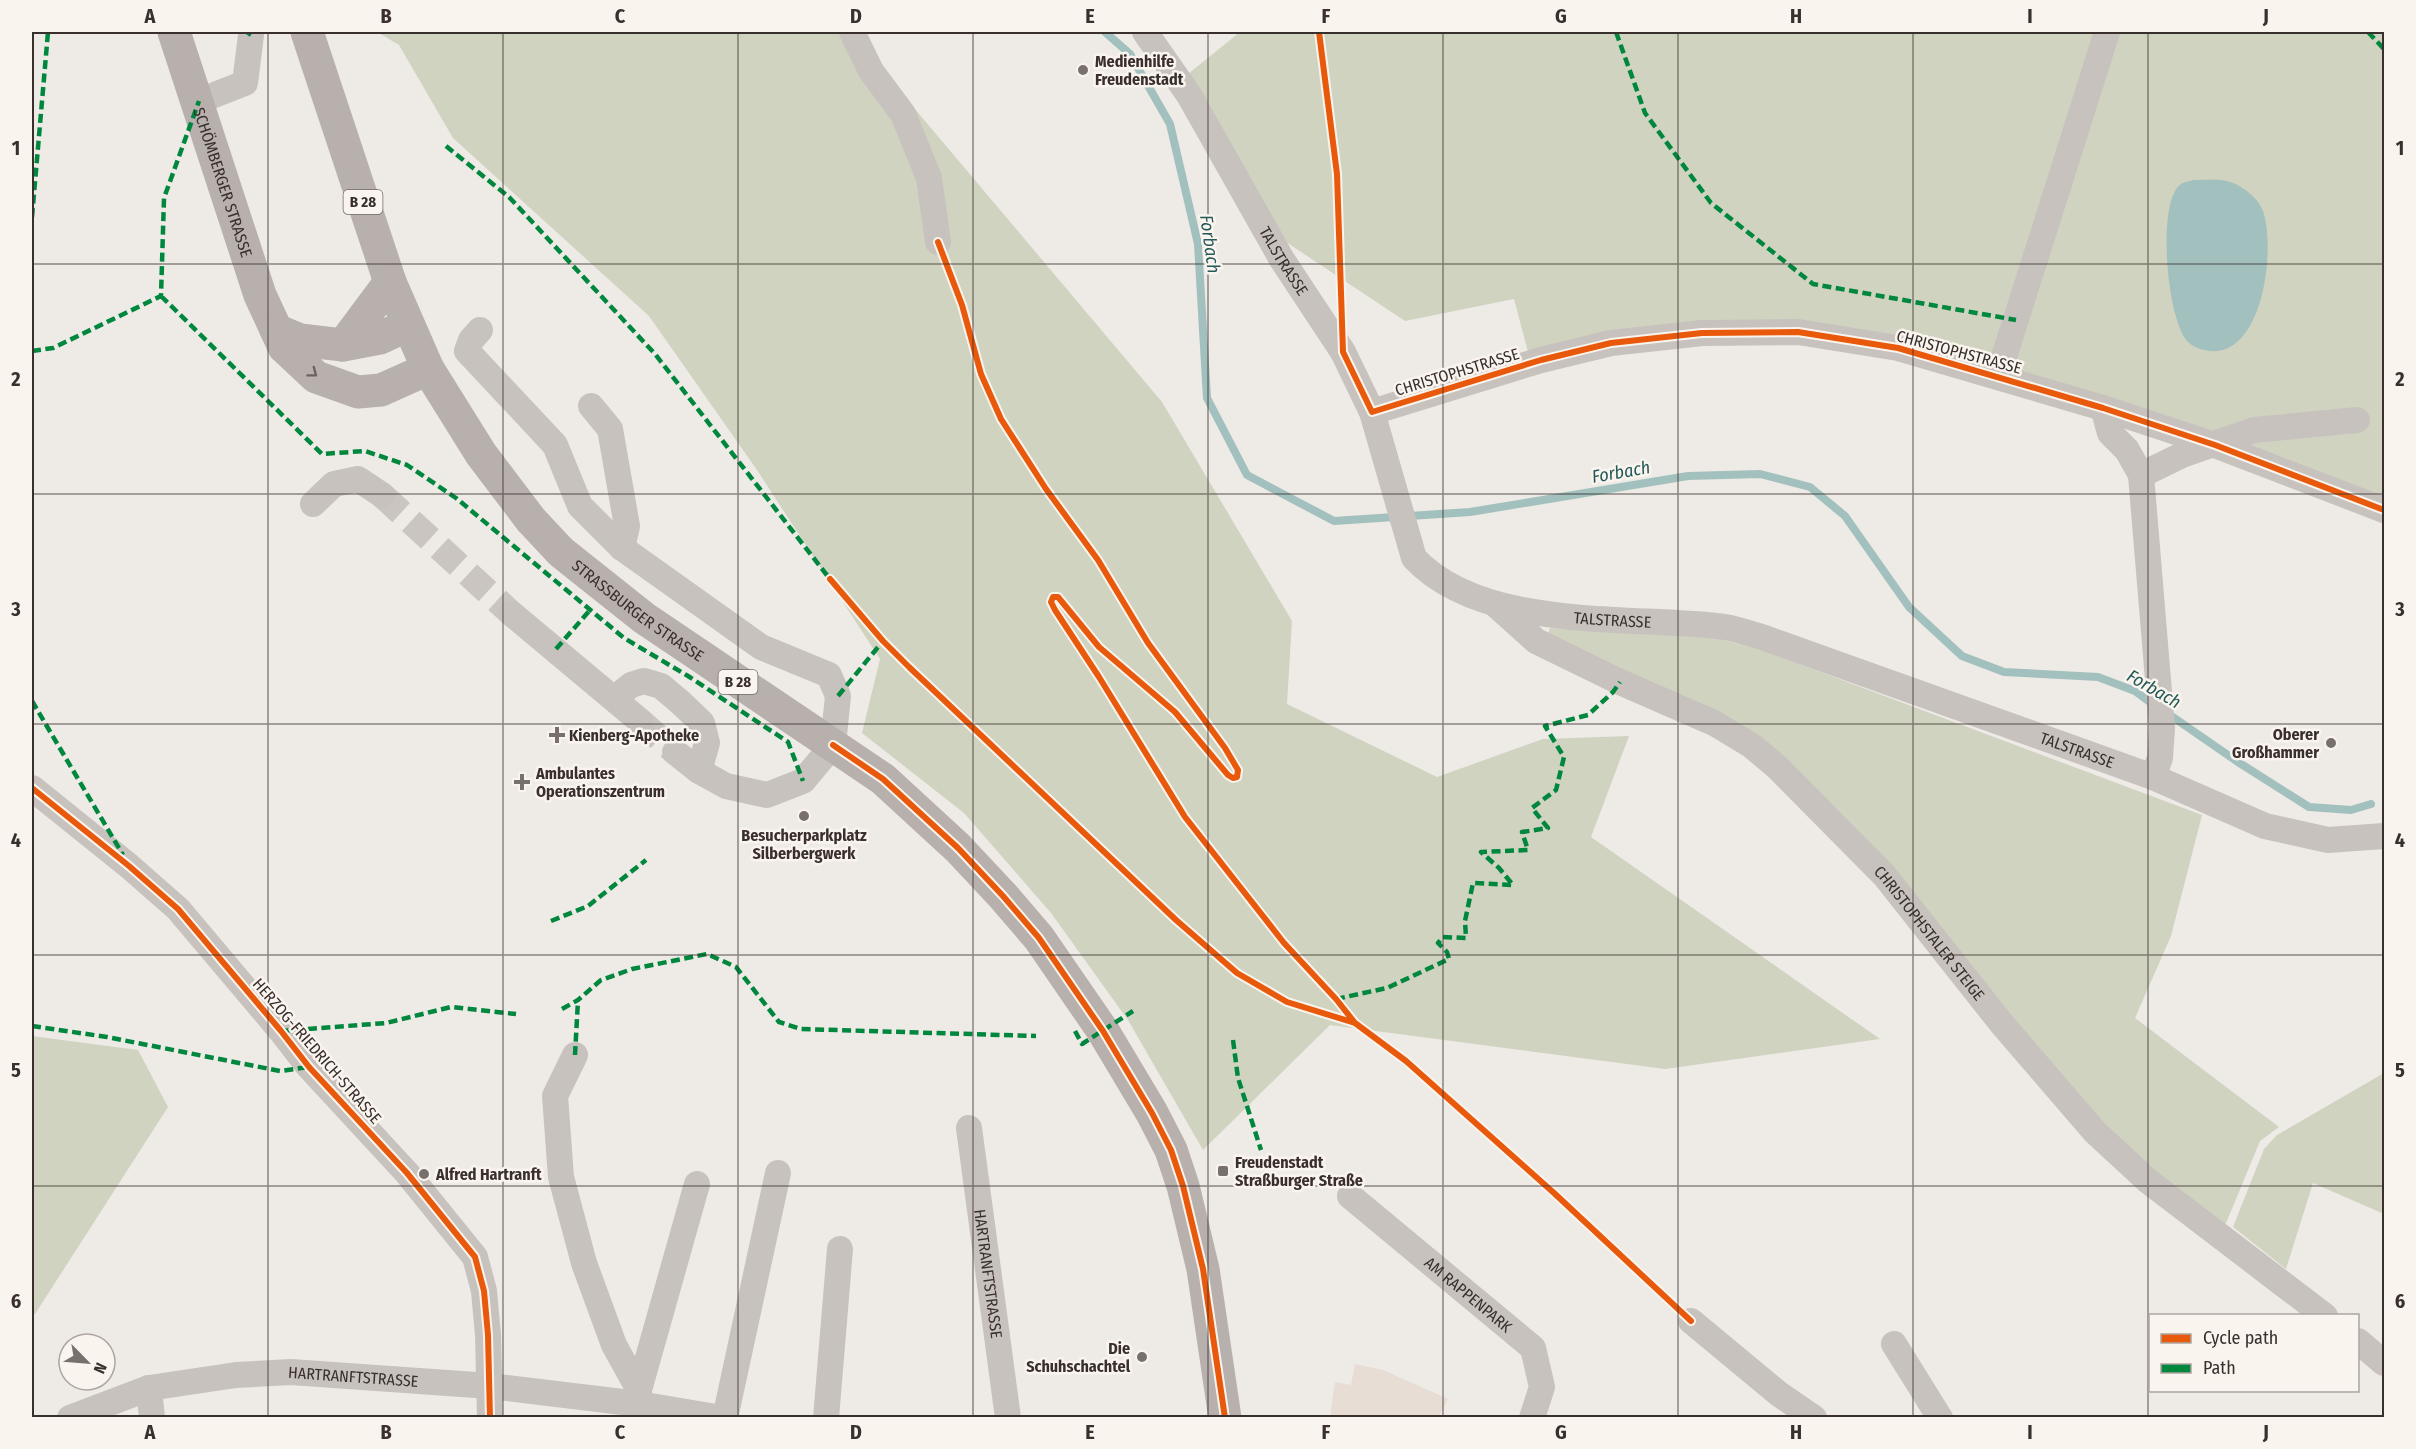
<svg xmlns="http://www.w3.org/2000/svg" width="2416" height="1449" font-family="'Fira Sans Condensed',sans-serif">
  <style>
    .green { fill: #d1d3c1 }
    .plaza { fill: #e7ddd4 }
    .water { fill: #a2c0bd }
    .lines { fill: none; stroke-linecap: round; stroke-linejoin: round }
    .stream { stroke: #a2c0bd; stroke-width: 8 }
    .minor-tunnel { stroke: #cac5c1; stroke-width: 26; stroke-dasharray: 26 13; stroke-linecap: butt }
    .minor { stroke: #c8c2be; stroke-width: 26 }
    .major { stroke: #b7b0ad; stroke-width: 33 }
    .quiet { stroke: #00873e; stroke-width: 4.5; stroke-dasharray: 9 4.5; stroke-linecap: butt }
    .cycleway-casing { stroke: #faf4ee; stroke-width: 10 }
    .cycleway { stroke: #e8590c; stroke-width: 6 }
    .oneway { stroke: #6b6360 }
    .grid { fill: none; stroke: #392f2c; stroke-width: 1.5; stroke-opacity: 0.55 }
    .poi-dot { fill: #78706d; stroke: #faf4ee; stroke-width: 2 }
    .labels { text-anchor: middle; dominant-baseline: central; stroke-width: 5; stroke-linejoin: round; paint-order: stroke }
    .shield { fill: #faf4ee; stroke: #736a66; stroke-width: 1.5 }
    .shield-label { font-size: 15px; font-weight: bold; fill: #392f2c }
    .poi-label { font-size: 16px; font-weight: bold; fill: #392f2c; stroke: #faf4ee; text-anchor: start }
    .street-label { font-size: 16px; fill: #392f2c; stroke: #faf4ee }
    .water-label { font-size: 18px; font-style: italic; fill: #235958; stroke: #faf4ee }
    .neatline { fill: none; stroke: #392f2c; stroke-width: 2 }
    .grid-label { font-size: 20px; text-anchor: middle; font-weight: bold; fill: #392f2c }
  </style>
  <rect width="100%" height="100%" fill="#eeeae6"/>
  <path class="green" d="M 377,32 L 850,32 L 1162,402 L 1292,621 L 1287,704 L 1437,777 L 1543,739 L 1629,736 L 1591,837 L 1880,1039 L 1665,1069 L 1330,1025 L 1203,1150 L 1128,1020 L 1051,913 L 964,813 L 862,733 L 880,659 L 757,470 L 649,316 L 453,138 L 399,45 Z
    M 1240,32 L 2384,32 L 2384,516 L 2035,390 L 1860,346 L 1729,333 L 1532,367 L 1514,299 L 1405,321 L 1283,240 L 1188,74 Z
    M 1550,628 L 1712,637 L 1762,650 L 2202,815 L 2171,936 L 2135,1018 L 2279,1127 L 2260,1141 L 2224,1228 L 2089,1117 L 1786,761 L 1546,639 Z
    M 32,1036 L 138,1050 L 168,1107 L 35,1314 L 32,1315 Z
    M 2384,1073 L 2384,1214 L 2313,1183 L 2286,1269 L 2233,1227 L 2264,1149 L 2277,1135 Z"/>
  <path class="plaza" d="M 1355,1364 L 1383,1370 L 1448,1399 L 1439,1417 L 1330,1417 L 1335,1382 L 1351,1385 Z"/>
  <path class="water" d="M 2193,180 C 2205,180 2218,178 2230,182 C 2243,186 2258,198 2263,211 C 2275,246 2265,338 2223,350 C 2212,353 2196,350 2188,342 C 2167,320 2158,212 2177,188 C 2181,182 2187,182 2193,180 Z"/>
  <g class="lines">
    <path class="stream" d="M 1105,32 L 1130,54 L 1170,124 L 1198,244 L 1207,398 L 1247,475 L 1334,521 L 1470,512 L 1688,476 L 1760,474 L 1810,487 L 1845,516 L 1909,607 L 1962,656 L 2004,672 L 2098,677 L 2135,691 L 2154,705
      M 2167,713 L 2238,762 L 2309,807 L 2351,810 L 2371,804"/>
    <path class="minor-tunnel" d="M 382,495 L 512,614
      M 640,721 L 675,752"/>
    <g class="minor">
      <path d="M 852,32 L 871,71 L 903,114 L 929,178 L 938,242"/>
      <path id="s1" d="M 1145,32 L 1189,95 L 1281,258 L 1343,352 L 1372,412 L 1414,558 C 1481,630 1626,616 1717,626 C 1732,627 1747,633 1762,637 L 2153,777 L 2265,826 L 2328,840 L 2384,836"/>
      <path d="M 199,101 L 245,83 L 251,35"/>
      <path d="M 480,330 L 471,340 L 467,351 L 555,445 L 580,506 L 622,548 L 761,647 L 829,675 L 838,696 L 833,745 L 803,781 L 767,795 L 726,786 L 699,771 L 675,752"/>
      <path d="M 1998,376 L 2107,32"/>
      <path d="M 591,406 L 610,429 L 627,526 L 622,548"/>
      <path d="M 2103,408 L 2110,433 L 2127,450 L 2141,475 L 2162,728 L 2160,758 L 2153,777"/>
      <path d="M 1372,412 L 1541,360 L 1611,343 L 1702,333 L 1798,332 L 1898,348 L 2103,408 L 2215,445 L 2384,510"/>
      <path d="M 2141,475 L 2182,455 L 2254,430 L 2357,420"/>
      <path d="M 313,504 L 334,484 L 358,479 L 382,495"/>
      <path id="s2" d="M 1495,604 L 1536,641 L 1620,682 L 1714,723 L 1752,746 L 1777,767 L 1884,875 L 2002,1024 L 2095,1132 L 2148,1181 L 2325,1316"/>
      <path d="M 512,614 L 640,721"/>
      <path d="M 615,698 L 631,685 L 644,681 L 661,686 L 680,702 L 702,723 L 707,743 L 699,771"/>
      <path d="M 32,788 L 129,866 L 178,909 L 281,1031 L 309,1067 L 407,1173 L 475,1257 L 484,1291 L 488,1335 L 490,1418"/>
      <path d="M 575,1055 L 555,1096 L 561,1177 L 584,1263 L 614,1345 L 639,1390"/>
      <path id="s3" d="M 969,1128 L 1008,1418"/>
      <path id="s4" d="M 1350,1196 L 1533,1348 L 1542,1387 L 1532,1418"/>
      <path d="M 1691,1321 L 1779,1394 L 1814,1418"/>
      <path d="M 2358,1341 L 2384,1363"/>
      <path d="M 1894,1344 L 1940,1418"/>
      <path d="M 149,1388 L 152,1418"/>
      <path d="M 639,1398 L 639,1390 L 697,1184"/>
      <path id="s5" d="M 70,1418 L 149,1388 L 236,1375 L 291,1372 L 490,1386 L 639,1404 L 722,1418"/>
      <path d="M 725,1418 L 778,1173"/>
      <path d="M 826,1418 L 840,1249"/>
    </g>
    <g class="major">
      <path id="s6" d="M 174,32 L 260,295 L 284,347 L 316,377 L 358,392 L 381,390 L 428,369"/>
      <path id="s7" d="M 307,32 L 390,282 L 428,369 L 481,454 L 531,520 L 561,552 L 644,618 L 883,779 L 958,848 L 1003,896 L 1039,938 L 1103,1031 L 1152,1113 L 1171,1150 L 1183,1186 L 1203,1269 L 1225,1418"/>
      <path d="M 276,330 L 300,340 L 343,345 L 390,282"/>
      <path d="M 343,345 L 380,338 L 408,325"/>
    </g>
    <path class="quiet" d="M 247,32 L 251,35
      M 1616,32 L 1645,113 L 1711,203 L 1813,284 L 2016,320
      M 2368,32 L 2384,49
      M 446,146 L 509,197 L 655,354 L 833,583
      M 32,217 L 48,32
      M 161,296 L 322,454 L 365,451 L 407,465 L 456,498 L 624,638 L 688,676 L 788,742 L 803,781
      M 32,351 L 53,348 L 161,296 L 164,198 L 199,101
      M 556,649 L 590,610
      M 838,696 L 883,641
      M 32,701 L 123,855
      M 551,921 L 588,906 L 646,860
      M 1336,999 L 1387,988 L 1449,959 L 1447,952 L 1438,943 L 1443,937 L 1466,938 L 1465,921 L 1473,883 L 1513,885 L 1499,868 L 1481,852 L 1528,850 L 1522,832 L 1548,828 L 1532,808 L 1556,790 L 1564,757 L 1545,726 L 1588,715 L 1613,692 L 1620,682
      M 562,1009 L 578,1000 L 601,980 L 632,969 L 707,954 L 736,967 L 779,1022 L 801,1029 L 1036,1036
      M 32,1026 L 107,1037 L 280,1071 L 309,1067
      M 281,1031 L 386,1023 L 451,1007 L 516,1014
      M 1075,1031 L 1082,1044 L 1133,1011
      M 1233,1040 L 1238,1078 L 1261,1150
      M 575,1055 L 578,1000"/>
    <defs>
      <path id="cycleway" d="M 1319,32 L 1337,174 L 1343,352 L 1372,412 L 1541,360 L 1611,343 L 1702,333 L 1798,332 L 1898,348 L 2103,408 L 2215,445 L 2384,510
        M 938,242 L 962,305 L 981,374 L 1001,419 L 1046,489 L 1098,560 L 1148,643 L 1225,748 L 1238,770 L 1237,777 L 1233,778 L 1228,775 L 1175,712 L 1099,647 L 1058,597 L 1053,597 L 1051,602 L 1055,610 L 1099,677 L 1185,817 L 1284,943 L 1336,999 L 1355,1023
        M 830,579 L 883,641 L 909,667 L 1176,920 L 1237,973 L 1287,1002 L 1355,1023 L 1406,1061 L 1554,1193 L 1691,1321
        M 833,745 L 883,779 L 958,848 L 1003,896 L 1039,938 L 1103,1031 L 1152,1113 L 1171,1150 L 1183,1186 L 1203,1269 L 1225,1418
        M 32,788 L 129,866 L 178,909 L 281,1031 L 309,1067 L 407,1173 L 475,1257 L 484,1291 L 488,1335 L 490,1418"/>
    </defs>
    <use href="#cycleway" class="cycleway-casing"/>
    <use href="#cycleway" class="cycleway"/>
  </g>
  <defs><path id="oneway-chevron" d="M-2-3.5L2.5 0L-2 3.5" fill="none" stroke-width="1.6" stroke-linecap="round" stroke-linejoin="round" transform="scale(1.5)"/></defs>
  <use class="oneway" href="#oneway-chevron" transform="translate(313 373) rotate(37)"/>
  <path class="grid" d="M 268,32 L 268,1418M 503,32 L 503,1418M 738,32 L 738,1418M 973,32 L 973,1418M 1208,32 L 1208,1418M 1443,32 L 1443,1418M 1678,32 L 1678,1418M 1913,32 L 1913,1418M 2148,32 L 2148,1418M 32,264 L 2384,264M 32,494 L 2384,494M 32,724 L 2384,724M 32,955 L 2384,955M 32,1186 L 2384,1186"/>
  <g class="poi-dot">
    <circle cx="1083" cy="70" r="6"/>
    <path d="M554 726h6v6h6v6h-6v6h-6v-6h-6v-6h6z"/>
    <circle cx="2331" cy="743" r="6"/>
    <path d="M519 773h6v6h6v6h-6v6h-6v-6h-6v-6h6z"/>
    <circle cx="804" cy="816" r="6"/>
    <rect x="1217" y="1165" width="12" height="12" rx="3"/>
    <circle cx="424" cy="1174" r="6"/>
    <circle cx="1142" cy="1357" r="6"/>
  </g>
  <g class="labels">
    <g class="shield">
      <rect x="343.5" y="190" width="39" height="24" rx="4.5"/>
      <rect x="718.5" y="670" width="39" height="24" rx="4.5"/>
    </g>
    <g class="shield-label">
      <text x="363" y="202">B 28</text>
      <text x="738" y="682">B 28</text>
    </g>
    <g class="poi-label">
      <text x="1095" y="61">Medienhilfe<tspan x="1095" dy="18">Freudenstadt</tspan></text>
      <text x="2319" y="734" text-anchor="end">Oberer<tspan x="2319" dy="18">Großhammer</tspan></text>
      <text x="569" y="735">Kienberg-Apotheke</text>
      <text x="536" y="773">Ambulantes<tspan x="536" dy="18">Operationszentrum</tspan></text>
      <text x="804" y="835" text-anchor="middle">Besucherparkplatz<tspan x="804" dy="18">Silberbergwerk</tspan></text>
      <text x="1235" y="1162">Freudenstadt<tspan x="1235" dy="18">Straßburger Straße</tspan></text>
      <text x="436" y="1174">Alfred Hartranft</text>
      <text x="1130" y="1348" text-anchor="end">Die<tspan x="1130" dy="18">Schuhschachtel</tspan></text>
    </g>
    <g class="street-label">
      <text stroke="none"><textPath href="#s6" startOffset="158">SCHÖMBERGER STRASSE</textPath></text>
      <text stroke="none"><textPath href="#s1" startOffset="268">TALSTRASSE</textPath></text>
      <text transform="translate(1959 352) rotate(15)">CHRISTOPHSTRASSE</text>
      <text transform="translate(1457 372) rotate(-17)">CHRISTOPHSTRASSE</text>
      <text stroke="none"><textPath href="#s7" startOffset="682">STRASSBURGER STRASSE</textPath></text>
      <text stroke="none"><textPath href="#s1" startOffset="808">TALSTRASSE</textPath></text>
      <text stroke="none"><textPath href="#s1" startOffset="1294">TALSTRASSE</textPath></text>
      <text stroke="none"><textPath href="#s2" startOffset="554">CHRISTOPHSTALER STEIGE</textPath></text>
      <text transform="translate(317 1051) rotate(49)">HERZOG-FRIEDRICH-STRASSE</text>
      <text stroke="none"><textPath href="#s3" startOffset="147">HARTRANFTSTRASSE</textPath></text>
      <text stroke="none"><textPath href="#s4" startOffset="154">AM RAPPENPARK</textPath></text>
      <text stroke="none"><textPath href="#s5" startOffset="290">HARTRANFTSTRASSE</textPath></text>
    </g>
    <g class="water-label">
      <text transform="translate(1210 244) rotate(82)">Forbach</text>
      <text transform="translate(1621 472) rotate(-10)">Forbach</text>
      <text transform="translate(2154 689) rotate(30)">Forbach</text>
    </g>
  </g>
  <rect width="2416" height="1449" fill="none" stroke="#faf4ee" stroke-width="66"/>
  <rect x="2149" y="1314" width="210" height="78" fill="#faf4ee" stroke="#ada5a0" stroke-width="1.5"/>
  <rect x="2161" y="1334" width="30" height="9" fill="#e8590c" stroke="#ada5a0" stroke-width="1.5"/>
  <text x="2203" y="1344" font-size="18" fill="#392f2c">Cycle path</text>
  <rect x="2161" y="1364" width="30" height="9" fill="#00873e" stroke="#ada5a0" stroke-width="1.5"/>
  <text x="2203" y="1374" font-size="18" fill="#392f2c">Path</text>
  <g transform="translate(87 1362) rotate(115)"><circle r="28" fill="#faf4ee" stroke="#ada5a0" stroke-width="1.5"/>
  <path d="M0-4.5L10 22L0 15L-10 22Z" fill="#78706d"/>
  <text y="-9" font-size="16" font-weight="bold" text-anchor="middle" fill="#392f2c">N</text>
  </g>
  <rect x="33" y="33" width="2350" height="1383" class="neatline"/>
  <g class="grid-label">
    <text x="150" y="23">A</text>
    <text x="386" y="23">B</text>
    <text x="620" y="23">C</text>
    <text x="856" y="23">D</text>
    <text x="1090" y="23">E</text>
    <text x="1326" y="23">F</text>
    <text x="1561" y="23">G</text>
    <text x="1796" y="23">H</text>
    <text x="2030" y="23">I</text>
    <text x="2266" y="23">J</text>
    <text x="16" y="155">1</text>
    <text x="2400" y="155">1</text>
    <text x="16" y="386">2</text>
    <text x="2400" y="386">2</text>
    <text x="16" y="616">3</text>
    <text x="2400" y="616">3</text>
    <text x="16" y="847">4</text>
    <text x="2400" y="847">4</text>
    <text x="16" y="1077">5</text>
    <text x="2400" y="1077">5</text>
    <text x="16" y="1308">6</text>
    <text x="2400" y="1308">6</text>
    <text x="150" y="1439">A</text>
    <text x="386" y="1439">B</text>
    <text x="620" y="1439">C</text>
    <text x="856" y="1439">D</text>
    <text x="1090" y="1439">E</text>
    <text x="1326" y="1439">F</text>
    <text x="1561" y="1439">G</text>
    <text x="1796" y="1439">H</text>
    <text x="2030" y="1439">I</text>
    <text x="2266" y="1439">J</text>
  </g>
</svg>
